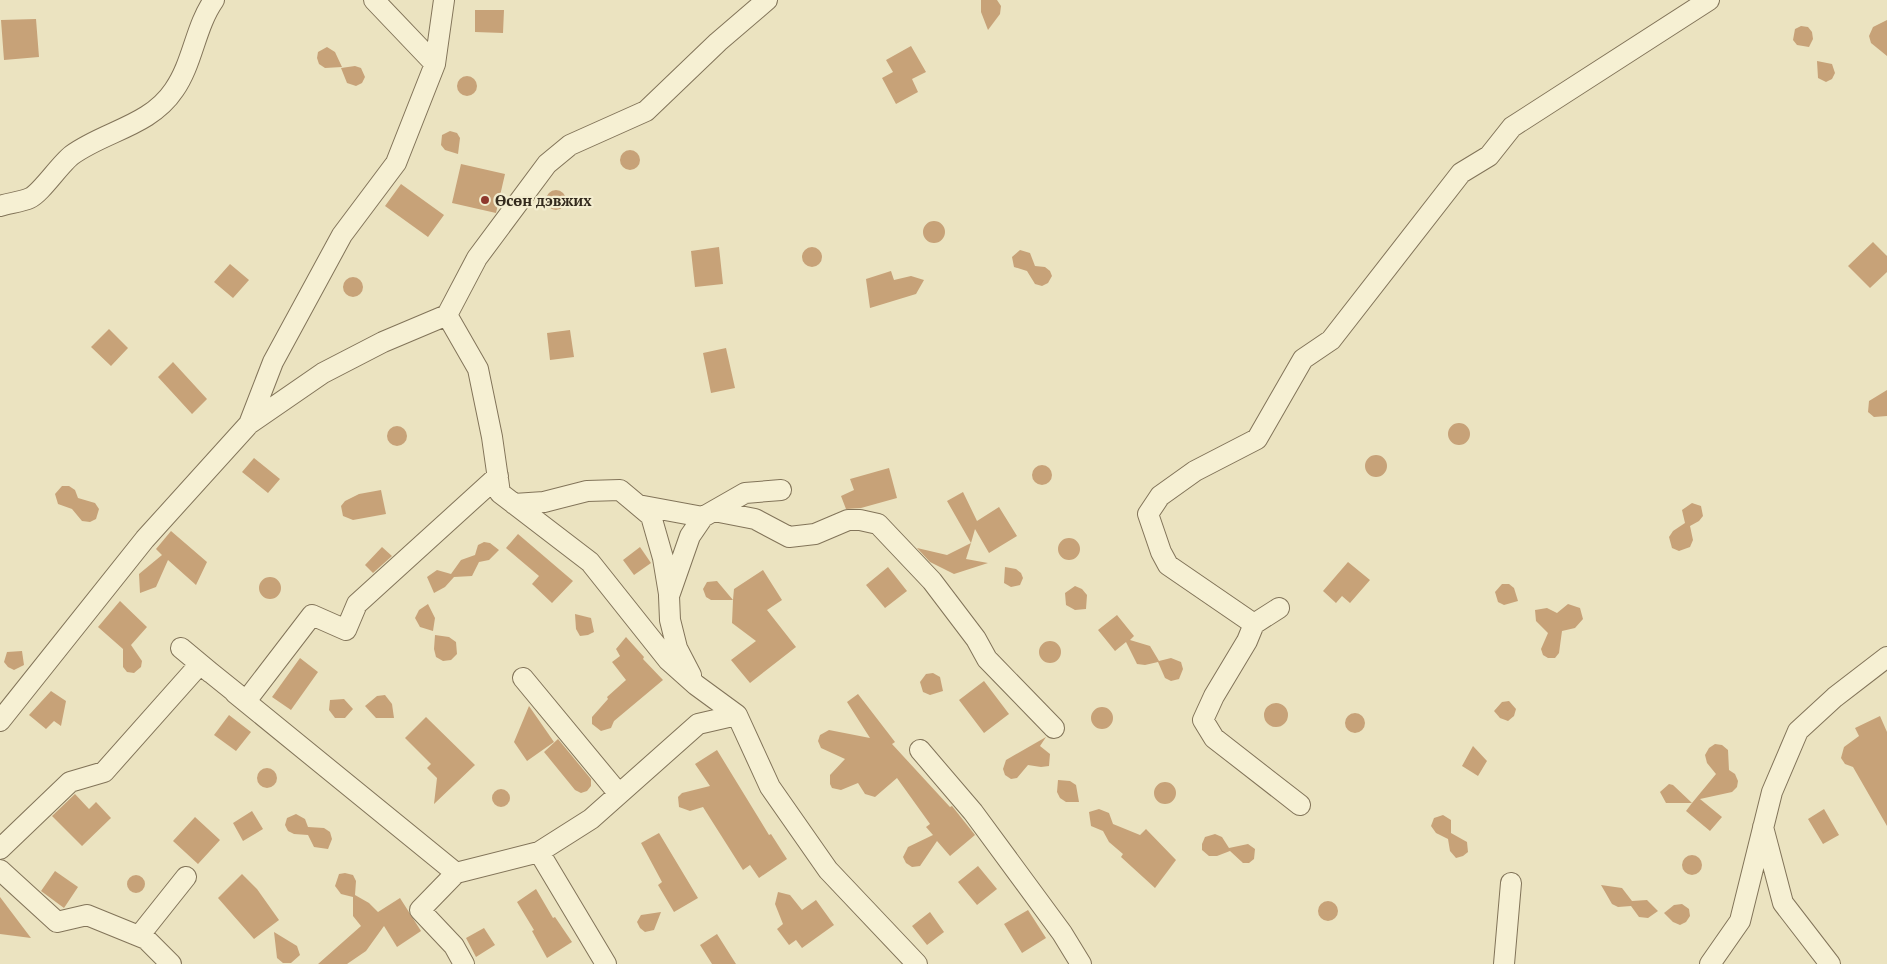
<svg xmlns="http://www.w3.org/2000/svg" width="1887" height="964" font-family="'PT Serif',serif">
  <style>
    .building { fill: #c7a278 }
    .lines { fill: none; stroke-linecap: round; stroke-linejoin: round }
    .street-casing { stroke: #827459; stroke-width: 22 }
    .street { stroke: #f6f0d3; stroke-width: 20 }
    .poi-dot { fill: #8e382d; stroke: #f3edcf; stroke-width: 2 }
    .labels { text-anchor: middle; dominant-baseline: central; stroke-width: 4.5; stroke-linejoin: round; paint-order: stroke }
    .poi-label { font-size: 15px; font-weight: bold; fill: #332a1d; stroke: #f3edcf; text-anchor: start }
  </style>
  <rect width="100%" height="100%" fill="#ebe3c0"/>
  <path class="building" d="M 981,0 L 997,0 L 1001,6 L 1000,14 L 988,30 L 981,12 Z
    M 475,10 L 504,10 L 503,33 L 475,32 Z
    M 36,19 L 39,57 L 4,60 L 1,20 Z
    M 1887,20 L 1887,56 L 1871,43 L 1869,36 L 1873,27 Z
    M 1801,26 L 1808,27 L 1812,32 L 1813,39 L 1809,47 L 1797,45 L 1793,40 L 1795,29 Z
    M 911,46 L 926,72 L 912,79 L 918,92 L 896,104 L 882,78 L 893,72 L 886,60 Z
    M 327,47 L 335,52 L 342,67 L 325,68 L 319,64 L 317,58 L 318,52 Z
    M 1817,61 L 1832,64 L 1835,73 L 1832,79 L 1826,82 L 1818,78 Z
    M 355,66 L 361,68 L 365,77 L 362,83 L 356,86 L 347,83 L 341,68 Z
    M457 86a10 10 0 1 1 20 0a10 10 0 1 1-20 0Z
    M 450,131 L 457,133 L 460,138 L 458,154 L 445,150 L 441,145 L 442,135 Z
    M620 160a10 10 0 1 1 20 0a10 10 0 1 1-20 0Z
    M 461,164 L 505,174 L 496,213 L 452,203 Z
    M 401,184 L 444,215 L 428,237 L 385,206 Z
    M546 200a10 10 0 1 1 20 0a10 10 0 1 1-20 0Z
    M923 232a11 11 0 1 1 22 0a11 11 0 1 1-22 0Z
    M 1873,242 L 1887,256 L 1887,272 L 1870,288 L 1848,266 Z
    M802 257a10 10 0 1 1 20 0a10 10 0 1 1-20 0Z
    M 719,247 L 723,284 L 695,287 L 691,251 Z
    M 1020,250 L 1030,253 L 1035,266 L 1045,267 L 1050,271 L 1052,276 L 1048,283 L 1042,286 L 1035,284 L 1027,271 L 1014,267 L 1012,257 Z
    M 230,264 L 249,280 L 233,298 L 214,282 Z
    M 891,271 L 894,280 L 911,276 L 924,280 L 916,294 L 870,308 L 866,279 Z
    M343 287a10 10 0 1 1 20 0a10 10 0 1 1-20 0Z
    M 109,329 L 128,348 L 111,366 L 91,347 Z
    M 570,330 L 574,357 L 550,360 L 547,333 Z
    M 726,348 L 735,388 L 711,393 L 703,353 Z
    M 173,362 L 207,399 L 192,414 L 158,377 Z
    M 1887,390 L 1887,416 L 1874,417 L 1868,412 L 1869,401 Z
    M1448 434a11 11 0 1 1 22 0a11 11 0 1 1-22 0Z
    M387 436a10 10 0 1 1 20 0a10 10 0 1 1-20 0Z
    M1365 466a11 11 0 1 1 22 0a11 11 0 1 1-22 0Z
    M 254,458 L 280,479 L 268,493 L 242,472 Z
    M1032 475a10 10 0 1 1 20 0a10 10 0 1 1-20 0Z
    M 889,468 L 897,498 L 861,508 L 846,509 L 841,496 L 854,490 L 850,479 Z
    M 62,486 L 69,486 L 75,490 L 78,498 L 95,503 L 99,509 L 96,519 L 90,522 L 82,521 L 72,509 L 58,504 L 55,494 Z
    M 381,490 L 386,514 L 353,520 L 343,516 L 341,506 L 345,501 L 359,494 Z
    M 963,492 L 977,521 L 999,507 L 1017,536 L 989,553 L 975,529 L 971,543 L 947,501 Z
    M 1692,503 L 1701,506 L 1703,516 L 1699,521 L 1690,526 L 1693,540 L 1690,547 L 1679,551 L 1672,548 L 1669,537 L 1673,531 L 1685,523 L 1682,510 Z
    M 171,531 L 207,562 L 196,585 L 168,560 L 156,587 L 140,593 L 139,574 L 162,555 L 156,549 Z
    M 518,534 L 573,581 L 552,603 L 532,584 L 539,576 L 506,548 Z
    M1058 549a11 11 0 1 1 22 0a11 11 0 1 1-22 0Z
    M 484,542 L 490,543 L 499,550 L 489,560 L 479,562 L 472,576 L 454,577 L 445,587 L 434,593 L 427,577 L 437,570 L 451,574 L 461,560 L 475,555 L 478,545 Z
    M 971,543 L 966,559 L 988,563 L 954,574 L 930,562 L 917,548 L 947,555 Z
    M 382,547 L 392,556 L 373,573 L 365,565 Z
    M 640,547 L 651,563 L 634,575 L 623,560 Z
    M 1348,562 L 1370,580 L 1350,603 L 1342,596 L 1336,603 L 1323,591 Z
    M 888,567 L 907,591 L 885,608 L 866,585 Z
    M 1005,567 L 1016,569 L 1021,573 L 1023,578 L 1020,585 L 1011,587 L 1004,583 Z
    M 763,570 L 782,600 L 767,610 L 796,647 L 750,683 L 731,660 L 756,641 L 732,623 L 733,600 L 711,600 L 706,597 L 703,589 L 707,582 L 717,581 L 733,600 L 734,589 Z
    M259 588a11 11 0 1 1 22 0a11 11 0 1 1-22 0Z
    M 1502,584 L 1509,584 L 1514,588 L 1518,601 L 1504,605 L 1498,602 L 1495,592 Z
    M 1075,586 L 1082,589 L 1087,595 L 1086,609 L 1075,610 L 1066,605 L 1065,593 Z
    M 120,601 L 147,627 L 131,645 L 142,661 L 141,667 L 134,673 L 127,672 L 123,667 L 123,649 L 98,627 Z
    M 428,604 L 435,618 L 433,631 L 420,627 L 415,618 L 419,610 Z
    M 1568,604 L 1580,608 L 1583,619 L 1575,628 L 1562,631 L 1559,653 L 1555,658 L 1548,658 L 1543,655 L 1541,649 L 1548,633 L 1536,621 L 1535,610 L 1547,608 L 1557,613 Z
    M 575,614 L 591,618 L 594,632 L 588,635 L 580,636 L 576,629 Z
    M 1117,615 L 1134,636 L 1130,640 L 1150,646 L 1159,661 L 1171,658 L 1181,662 L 1183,669 L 1179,679 L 1171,681 L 1165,678 L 1158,662 L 1145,665 L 1137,664 L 1126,642 L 1115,651 L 1098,630 Z
    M 435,635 L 449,637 L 456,642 L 457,654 L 451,660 L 443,661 L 436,657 L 434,649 Z
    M 626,637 L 644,657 L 643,659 L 663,680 L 614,721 L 611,728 L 601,731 L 592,724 L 592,717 L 608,699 L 607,697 L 626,680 L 612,662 L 620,656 L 616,649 Z
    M1039 652a11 11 0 1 1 22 0a11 11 0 1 1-22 0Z
    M 22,651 L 24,665 L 14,670 L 8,667 L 4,662 L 7,652 Z
    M 300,658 L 318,672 L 291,710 L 272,697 Z
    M 933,673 L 940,677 L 943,691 L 930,695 L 923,692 L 920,682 L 926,674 Z
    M 984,681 L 1009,714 L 984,733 L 959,700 Z
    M 51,691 L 66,701 L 61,726 L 54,721 L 46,729 L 29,715 Z
    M 858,694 L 895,742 L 892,744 L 950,807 L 952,806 L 975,835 L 950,856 L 937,841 L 920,866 L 912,867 L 906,863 L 903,857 L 908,847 L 933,835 L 926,827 L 930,824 L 897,778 L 875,797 L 865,794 L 858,783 L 841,790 L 832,788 L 830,784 L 830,775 L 845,759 L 821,748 L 818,741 L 820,735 L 829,730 L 870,738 L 847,702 Z
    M 385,695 L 392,704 L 394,718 L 376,718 L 365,706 L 377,696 Z
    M 344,699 L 353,709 L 345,718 L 335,718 L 329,710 L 330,700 Z
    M 1509,701 L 1516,709 L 1514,716 L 1508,721 L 1500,718 L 1494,711 L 1502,702 Z
    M1264 715a12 12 0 1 1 24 0a12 12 0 1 1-24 0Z
    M 529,706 L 554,742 L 527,761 L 514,742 Z
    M1091 718a11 11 0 1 1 22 0a11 11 0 1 1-22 0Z
    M1345 723a10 10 0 1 1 20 0a10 10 0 1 1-20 0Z
    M 229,715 L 251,732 L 236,751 L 214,735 Z
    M 1880,716 L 1887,732 L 1887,826 L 1853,767 L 1845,764 L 1841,758 L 1844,747 L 1859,736 L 1855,728 Z
    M 426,717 L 475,765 L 434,804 L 437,778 L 427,768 L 431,764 L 405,738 Z
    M 1046,737 L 1040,746 L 1050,754 L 1049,766 L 1041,767 L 1028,765 L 1017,778 L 1011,779 L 1005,775 L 1003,769 L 1006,760 Z
    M 558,739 L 591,779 L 591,786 L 587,791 L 581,793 L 575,790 L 544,752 Z
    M 1715,744 L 1722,745 L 1728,750 L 1729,770 L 1735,774 L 1738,781 L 1737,787 L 1732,792 L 1700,799 L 1722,817 L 1710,831 L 1686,811 L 1692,803 L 1666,803 L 1660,792 L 1669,784 L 1673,785 L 1692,803 L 1716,774 L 1707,763 L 1705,755 L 1709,748 Z
    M 1473,746 L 1487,761 L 1478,776 L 1462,766 Z
    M 717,750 L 769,835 L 771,834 L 787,859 L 759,878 L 750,865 L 743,870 L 703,807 L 690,811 L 679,807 L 678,797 L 682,793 L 710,786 L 695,764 Z
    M257 778a10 10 0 1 1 20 0a10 10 0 1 1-20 0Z
    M 1058,780 L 1070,781 L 1076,785 L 1079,802 L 1066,802 L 1060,798 L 1057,792 Z
    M1154 793a11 11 0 1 1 22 0a11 11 0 1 1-22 0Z
    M492 798a9 9 0 1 1 18 0a9 9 0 1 1-18 0Z
    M 75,794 L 89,809 L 96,802 L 111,818 L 82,846 L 52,816 Z
    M 1099,809 L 1109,813 L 1113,824 L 1140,835 L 1146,829 L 1176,860 L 1155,888 L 1121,857 L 1123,854 L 1109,842 L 1103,831 L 1091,826 L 1089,812 Z
    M 1824,809 L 1839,835 L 1823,844 L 1808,819 Z
    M 252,811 L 263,829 L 243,841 L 233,823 Z
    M 296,814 L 305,819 L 308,827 L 324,828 L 330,832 L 332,839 L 328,849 L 314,847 L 308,835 L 294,834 L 288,831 L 285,825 L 287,818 Z
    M 1443,815 L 1451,820 L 1451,833 L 1467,842 L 1468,852 L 1463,856 L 1456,858 L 1450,851 L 1448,839 L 1436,833 L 1431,826 L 1434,818 Z
    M 195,817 L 220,840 L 198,864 L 173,841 Z
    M 659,833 L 698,898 L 674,912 L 658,885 L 662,882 L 641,843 Z
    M 1215,834 L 1222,837 L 1229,848 L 1248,844 L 1255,849 L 1254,859 L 1249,863 L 1243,863 L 1230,851 L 1217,856 L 1209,856 L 1202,850 L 1202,844 L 1205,837 Z
    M1682 865a10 10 0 1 1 20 0a10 10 0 1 1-20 0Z
    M 978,866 L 997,889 L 977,905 L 958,882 Z
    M 55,871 L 78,887 L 64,908 L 41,891 Z
    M 345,873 L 353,875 L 356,881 L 355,895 L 369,903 L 378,912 L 400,898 L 421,931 L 397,947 L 384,926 L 366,951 L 347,964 L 318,964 L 361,926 L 353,916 L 353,897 L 341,894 L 335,886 L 339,874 Z
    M 242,874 L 257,889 L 279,920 L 254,939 L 218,898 Z
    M127 884a9 9 0 1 1 18 0a9 9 0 1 1-18 0Z
    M 1601,885 L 1622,888 L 1632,901 L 1647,900 L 1658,911 L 1648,918 L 1639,917 L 1631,906 L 1618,907 L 1612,904 Z
    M 536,889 L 553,918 L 555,917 L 572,942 L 547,958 L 532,931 L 534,930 L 517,902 Z
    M 778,892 L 790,895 L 802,910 L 816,900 L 834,925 L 802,948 L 796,940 L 789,945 L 777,929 L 783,924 L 775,904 Z
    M 0,897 L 31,938 L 0,934 Z
    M1318 911a10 10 0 1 1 20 0a10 10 0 1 1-20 0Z
    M 1682,904 L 1689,909 L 1690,916 L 1686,922 L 1680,925 L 1673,922 L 1664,913 L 1674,905 Z
    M 1028,910 L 1046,938 L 1022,953 L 1004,924 Z
    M 661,912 L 654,930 L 645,932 L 640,928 L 637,922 L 641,915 Z
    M 930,912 L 944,932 L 927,945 L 912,926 Z
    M 484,928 L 495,945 L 476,957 L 466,938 Z
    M 274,932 L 297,946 L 300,955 L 291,963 L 283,963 L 277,958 Z
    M 717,934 L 736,964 L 712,964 L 700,945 Z"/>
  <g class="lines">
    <defs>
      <path id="street" d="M 435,64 L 444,0
        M 0,206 C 9,203 21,202 30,198 C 41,193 60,164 72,155 C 105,131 150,126 174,90 C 193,63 195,27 214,0
        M 447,315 L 478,369 L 492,437 L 500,493 L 590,562 L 668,660 L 696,685 L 737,715 L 770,787 L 828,870 L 917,964
        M 249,424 L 323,373 L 383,342 L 447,315 L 477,258 L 547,164 L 570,145 L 646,111 L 718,42 L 767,0
        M 514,504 L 544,502 L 587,491 L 620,490 L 651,516 L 663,558 L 669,594
        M 638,505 L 703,517
        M 714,511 L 755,519 L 789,537 L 815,534 L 848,520 L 860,520 L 878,524 L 932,581 L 976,639 L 987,659 L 1054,728
        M 1279,608 L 1254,624 L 1247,641 L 1214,696 L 1203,720 L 1214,738 L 1300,805
        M 1254,624 L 1168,565 L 1161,552 L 1148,514 L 1160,496 L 1195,471 L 1257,439 L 1303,359 L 1331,340 L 1461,173 L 1489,156 L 1512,127 L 1709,0
        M 181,648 L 211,673
        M 691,675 L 677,648 L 670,620 L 669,596 L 690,536 L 703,517 L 745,493 L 781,490
        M 523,678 L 619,794
        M 235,693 L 456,873
        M 0,721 L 145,539 L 249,424 L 273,362 L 342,235 L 396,163 L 435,64 L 374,0
        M 920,750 L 973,812 L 1062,933 L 1081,964
        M 1763,827 L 1783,903 L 1830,964
        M 0,849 L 70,782 L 104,772 L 200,664 L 246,701 L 312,615 L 346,630 L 357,604 L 498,476
        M 539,852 L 606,964
        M 0,870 L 57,922 L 87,915 L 146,939 L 171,964
        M 139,936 L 186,877
        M 464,964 L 454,946 L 420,910 L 456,873 L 539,852 L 591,819 L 698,724 L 737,715
        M 1504,964 L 1511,883
        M 1710,964 L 1740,921 L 1772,792 L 1798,731 L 1835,697 L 1887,657"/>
    </defs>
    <use href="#street" class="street-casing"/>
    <use href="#street" class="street"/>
  </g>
  <circle class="poi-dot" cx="485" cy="200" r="5"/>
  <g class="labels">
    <g class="poi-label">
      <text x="495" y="200">Өсөн дэвжих</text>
    </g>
  </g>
</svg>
